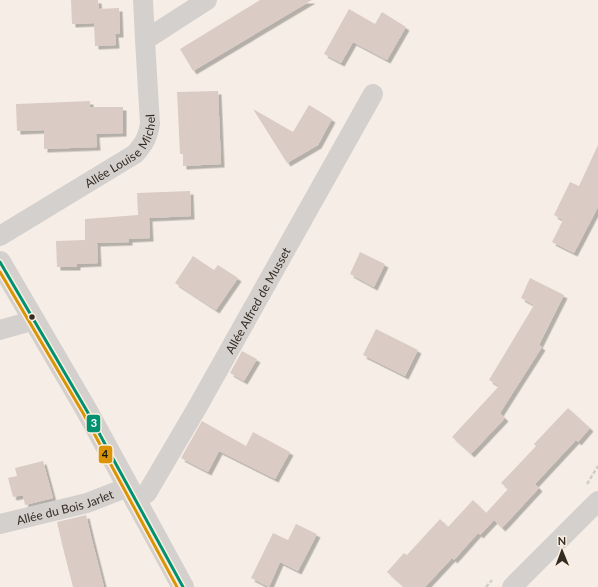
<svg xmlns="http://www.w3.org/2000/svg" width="598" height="587" font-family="Lato,sans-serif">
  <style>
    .building { fill: #dbcbc5; filter: url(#shadow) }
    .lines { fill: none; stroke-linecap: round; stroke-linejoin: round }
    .path { stroke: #d1ceca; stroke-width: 2.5; stroke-dasharray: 4 2; stroke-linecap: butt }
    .minor { stroke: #d4d0cd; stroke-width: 20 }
    .primary { stroke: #d4d0cd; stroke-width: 22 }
    .bus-1-casing { stroke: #fceee0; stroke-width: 6 }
    .bus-2-casing { stroke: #fceee0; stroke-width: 6 }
    .bus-1 { stroke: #009270; stroke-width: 3 }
    .bus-2 { stroke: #da9405; stroke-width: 3 }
    .bus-dot { fill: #342b22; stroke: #fceee0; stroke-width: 1.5 }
    .labels { text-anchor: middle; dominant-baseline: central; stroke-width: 4; stroke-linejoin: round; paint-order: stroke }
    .street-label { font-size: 12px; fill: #342b22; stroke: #fceee0 }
    .line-badge { stroke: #fceee0; stroke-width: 1.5 }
    .badge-label { font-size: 11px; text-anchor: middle; font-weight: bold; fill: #fff }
    .pale-badge-label { font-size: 11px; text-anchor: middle; font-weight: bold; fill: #111 }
  </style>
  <defs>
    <filter id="shadow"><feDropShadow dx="3.5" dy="3.5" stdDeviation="0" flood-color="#0004"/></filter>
  </defs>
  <rect width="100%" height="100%" fill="#f6eee6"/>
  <path class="building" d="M 71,0 L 98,0 L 99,9 L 119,8 L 120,34 L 115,34 L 116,45 L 95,46 L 94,23 L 72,24 Z
    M 260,0 L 312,0 L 193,71 L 180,49 Z
    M 349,9 L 375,24 L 382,12 L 406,27 L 387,60 L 353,42 L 341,63 L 324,54 Z
    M 218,91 L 221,164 L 183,166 L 183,154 L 180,154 L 177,92 Z
    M 90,101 L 90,107 L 123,107 L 123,133 L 96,134 L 97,147 L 44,149 L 44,130 L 17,131 L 16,104 Z
    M 309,105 L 332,119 L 318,145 L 287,163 L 253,109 L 293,132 Z
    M 598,145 L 598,207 L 574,253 L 552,242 L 563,220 L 554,215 L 570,182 L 579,186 Z
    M 190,191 L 191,216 L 149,218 L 150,238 L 129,239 L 129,242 L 97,243 L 98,263 L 77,264 L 77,267 L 57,267 L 56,241 L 85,240 L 85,219 L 138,215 L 137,193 Z
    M 360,252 L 385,264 L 374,287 L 350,274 Z
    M 193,256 L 214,270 L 218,265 L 238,278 L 216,310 L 175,283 Z
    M 530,278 L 564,295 L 539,345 L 542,347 L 500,413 L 505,418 L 471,454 L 452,437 L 499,386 L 489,380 L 534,305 L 521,298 Z
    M 376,329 L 418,350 L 405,376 L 363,355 Z
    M 242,351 L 257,359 L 244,381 L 230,373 Z
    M 568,408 L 590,428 L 578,442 L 576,440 L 535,484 L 539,488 L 502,528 L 490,516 L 494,520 L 480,535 L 478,533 L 454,560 L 452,558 L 425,587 L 404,587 L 387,572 L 404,553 L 407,555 L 440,519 L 448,527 L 473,500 L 486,513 L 508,489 L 501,483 L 536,446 L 534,444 Z
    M 202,421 L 246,446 L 253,432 L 290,452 L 275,479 L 219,451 L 208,472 L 181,458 Z
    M 43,461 L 53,498 L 25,505 L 23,495 L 13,497 L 8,478 L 17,476 L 15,468 Z
    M 86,515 L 92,540 L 104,587 L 73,587 L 62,544 L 57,522 Z
    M 296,524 L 317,534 L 298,571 L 280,562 L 269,587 L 251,578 L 273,533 L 288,540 Z"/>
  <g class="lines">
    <path class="path" d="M 587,484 L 598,466
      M 486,587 L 492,580"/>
    <g class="minor">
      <path d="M 143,0 L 145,40"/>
      <path id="s1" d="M 0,236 L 135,154 C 144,144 148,137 150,124 L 145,40 L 207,0"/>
      <path d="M 0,330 L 35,320"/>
      <path id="s2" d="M 135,500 L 147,493 L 198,406 L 373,94"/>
      <path id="s3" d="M 0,524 L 87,503 L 128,487"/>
      <path d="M 512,587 L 598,501"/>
    </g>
    <path class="primary" d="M 0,262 L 87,411 L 183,587"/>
    <defs>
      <path id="bus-1" d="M 0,262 L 87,411 L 183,587"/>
      <path id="bus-2" d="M 0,272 L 83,413 L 177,587"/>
    </defs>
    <use href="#bus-1" class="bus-1-casing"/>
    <use href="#bus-2" class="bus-2-casing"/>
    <use href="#bus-1" class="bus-1"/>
    <use href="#bus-2" class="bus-2"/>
  </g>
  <circle class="bus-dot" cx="32" cy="317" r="3.5"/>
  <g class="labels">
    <g class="street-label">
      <text stroke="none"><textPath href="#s1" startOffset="151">Allée Louise Michel</textPath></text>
      <text stroke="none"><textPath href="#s2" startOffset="236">Allée Alfred de Musset</textPath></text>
      <text stroke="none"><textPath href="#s3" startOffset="67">Allée du Bois Jarlet</textPath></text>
    </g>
  </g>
  <g class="line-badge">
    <rect x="86" y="414" width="15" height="19" rx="4" fill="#009270"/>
    <rect x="98" y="445" width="15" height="19" rx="4" fill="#da9405"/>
  </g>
  <g class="badge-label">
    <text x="94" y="427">3</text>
  </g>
  <g class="pale-badge-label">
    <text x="105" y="458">4</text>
  </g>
  <g transform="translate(562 551) rotate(359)" stroke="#fceee0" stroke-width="3" paint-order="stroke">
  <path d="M0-3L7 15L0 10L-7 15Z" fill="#342b22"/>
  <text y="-6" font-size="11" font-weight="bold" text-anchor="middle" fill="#342b22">N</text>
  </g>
</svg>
